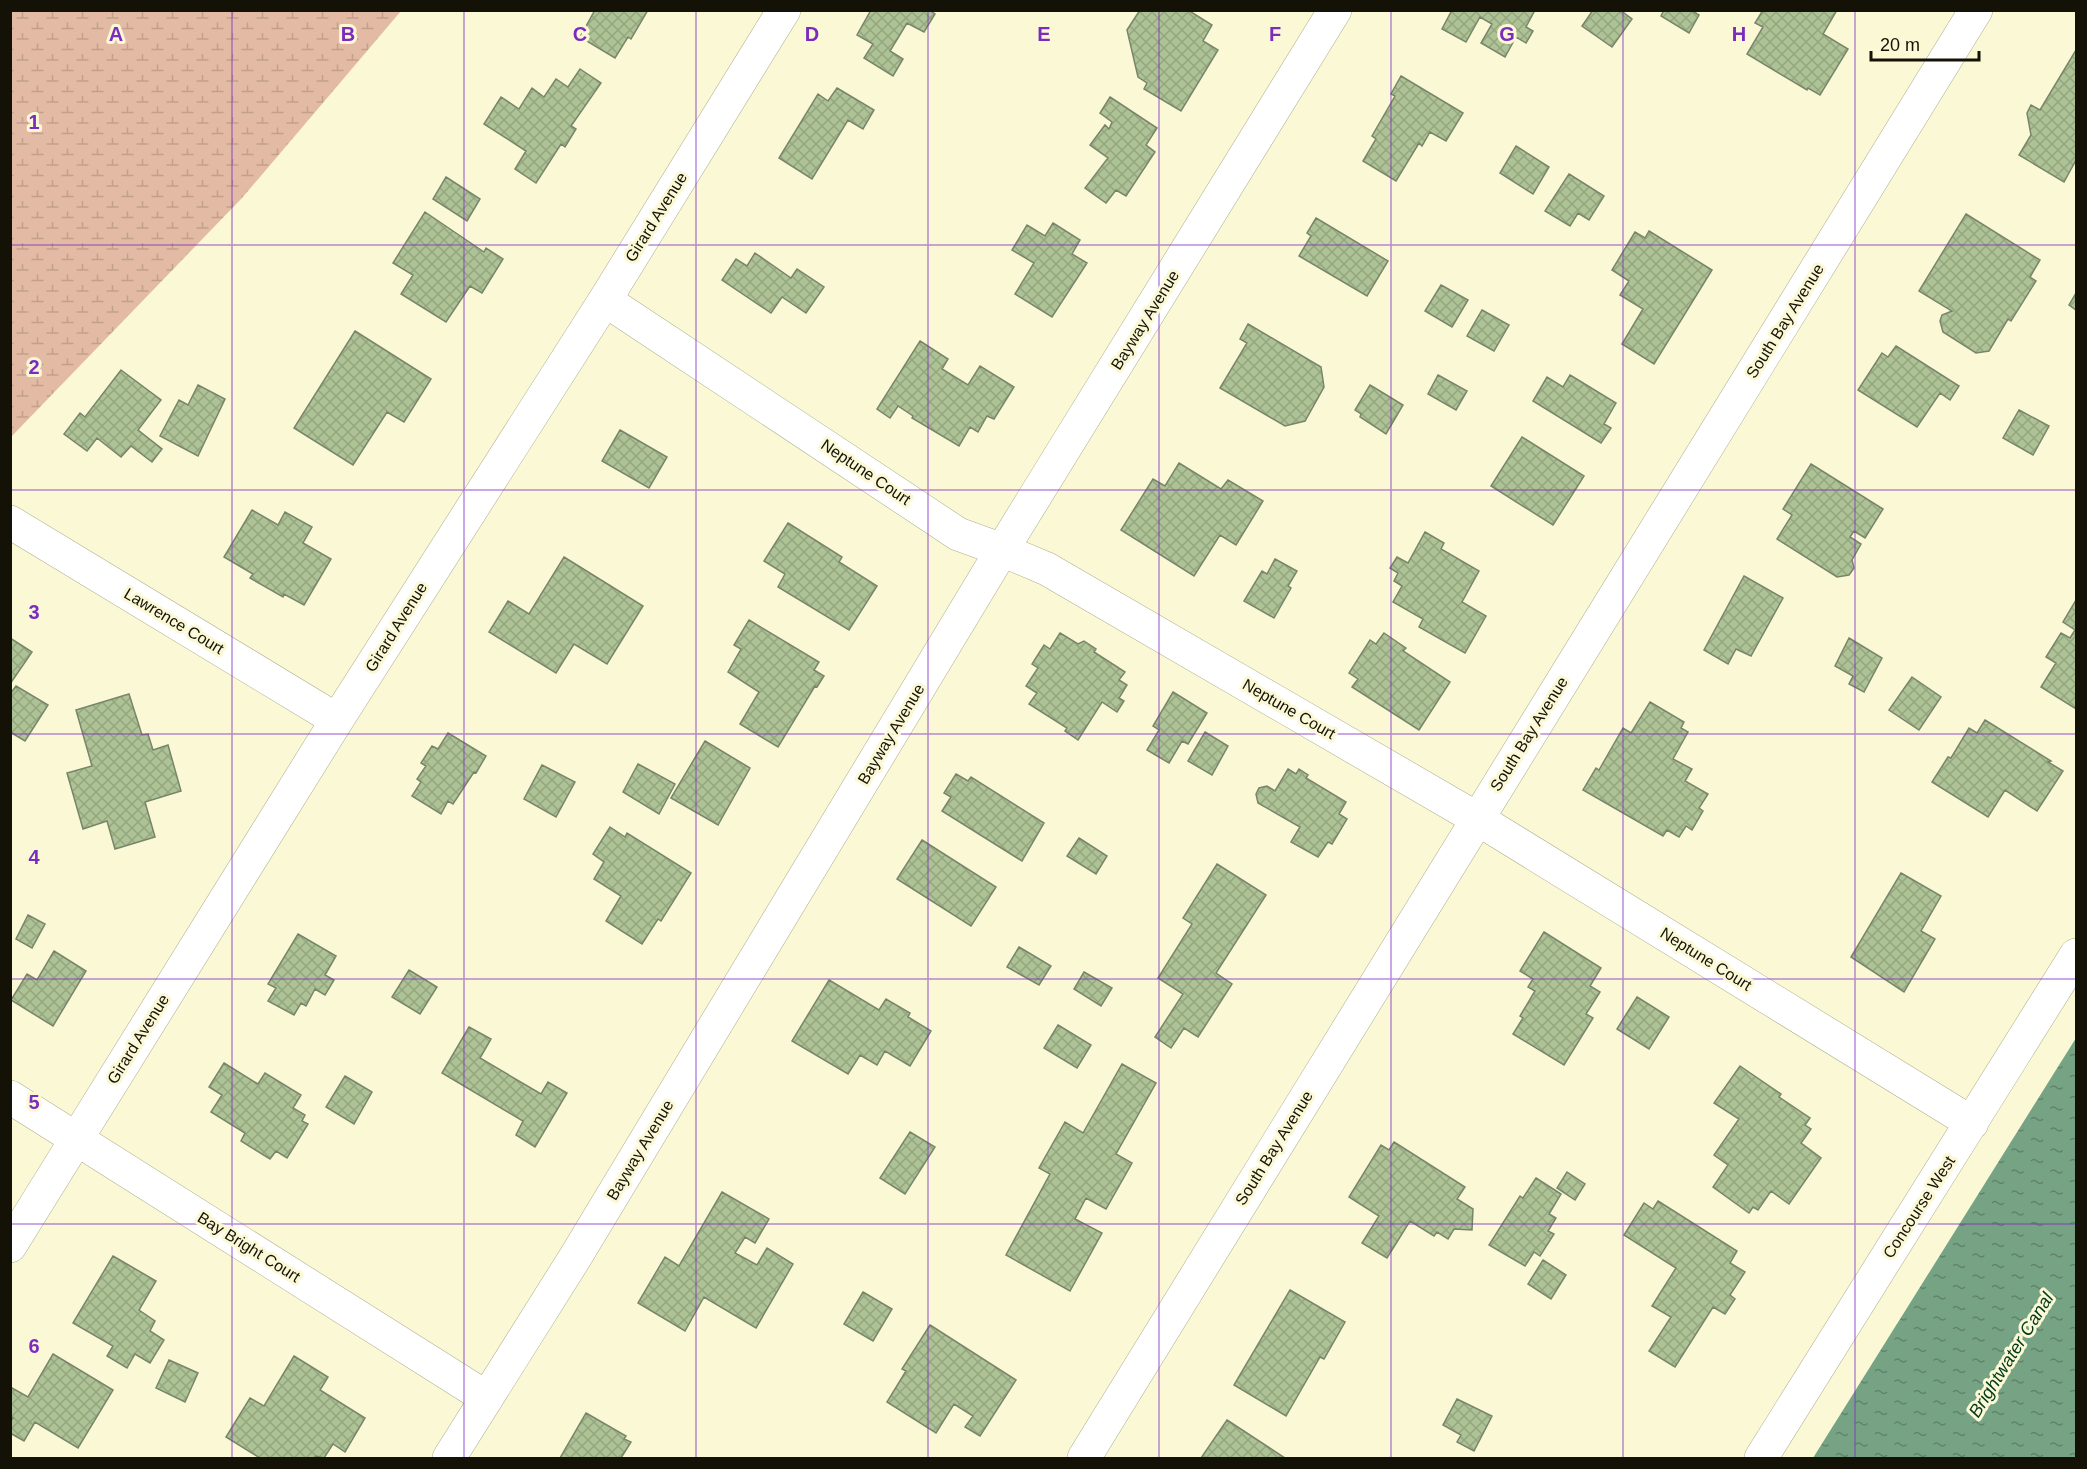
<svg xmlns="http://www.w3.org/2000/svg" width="2087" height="1469" font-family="Arial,sans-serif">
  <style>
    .wetland { fill: url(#wetland-marsh) }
    .water { fill: url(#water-ripples) }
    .building { fill: url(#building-cross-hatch); stroke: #78856a; stroke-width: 1.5 }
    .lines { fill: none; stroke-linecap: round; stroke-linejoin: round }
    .minor-casing { stroke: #b0ad8e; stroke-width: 34 }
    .minor { stroke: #fff; stroke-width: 33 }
    .grid { fill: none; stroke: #7b2cbf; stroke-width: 1.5; stroke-opacity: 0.55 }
    .labels { text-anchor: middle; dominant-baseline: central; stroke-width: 6; stroke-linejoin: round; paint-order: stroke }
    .street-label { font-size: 16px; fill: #141207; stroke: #fbf8d6 }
    .water-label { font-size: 18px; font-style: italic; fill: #00391c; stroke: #fbf8d6 }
    .grid-label { font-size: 20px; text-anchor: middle; font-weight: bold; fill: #7b2cbf; stroke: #fbf8d6; stroke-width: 6; stroke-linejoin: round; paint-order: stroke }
  </style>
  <defs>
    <pattern id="wetland-marsh" width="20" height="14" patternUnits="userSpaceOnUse" patternTransform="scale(1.5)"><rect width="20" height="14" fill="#e3bba4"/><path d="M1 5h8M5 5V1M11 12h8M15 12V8" fill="none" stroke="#c2a08c"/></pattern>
    <pattern id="water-ripples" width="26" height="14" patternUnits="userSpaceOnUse" patternTransform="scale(1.5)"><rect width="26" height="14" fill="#76a384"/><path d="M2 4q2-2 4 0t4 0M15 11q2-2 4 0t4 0" fill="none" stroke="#60836a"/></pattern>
    <pattern id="building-cross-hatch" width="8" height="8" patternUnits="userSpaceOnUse" patternTransform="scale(1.5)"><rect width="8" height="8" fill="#adc295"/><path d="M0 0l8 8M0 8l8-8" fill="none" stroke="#94a67f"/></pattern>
  </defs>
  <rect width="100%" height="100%" fill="#fbf8d6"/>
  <path class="wetland" d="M 11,10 L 401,11 L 242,198 L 11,437 Z"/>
  <path class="water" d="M 2076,1038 L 2076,1458 L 1813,1458 Z"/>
  <path class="building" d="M 595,10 L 648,10 L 631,39 L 628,37 L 615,58 L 580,37 Z
    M 871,10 L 929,10 L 935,14 L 924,32 L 907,23 L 890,51 L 903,59 L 893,76 L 864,58 L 873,44 L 857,35 Z
    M 1140,10 L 1188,10 L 1212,25 L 1203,41 L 1218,50 L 1181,111 L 1144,89 L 1147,83 L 1138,77 L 1127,30 Z
    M 1452,10 L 1535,10 L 1526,27 L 1533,31 L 1526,43 L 1516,37 L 1505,57 L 1481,43 L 1492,24 L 1480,17 L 1466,42 L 1442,29 Z
    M 1593,10 L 1620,10 L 1632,19 L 1612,47 L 1582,26 Z
    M 1664,10 L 1691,10 L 1699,15 L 1689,33 L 1661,16 Z
    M 1763,10 L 1837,10 L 1823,34 L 1848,49 L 1820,95 L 1808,88 L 1807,90 L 1747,54 L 1763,27 L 1755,23 Z
    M 2076,50 L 2076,160 L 2064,182 L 2019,155 L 2031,135 L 2027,113 L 2031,105 L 2040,110 Z
    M 580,69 L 601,83 L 571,126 L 576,129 L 565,147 L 561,144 L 536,183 L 515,169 L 526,151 L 484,124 L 501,97 L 519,109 L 532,88 L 544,97 L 556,79 L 568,87 Z
    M 1401,76 L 1463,113 L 1446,141 L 1430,132 L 1422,146 L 1419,143 L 1396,181 L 1363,161 L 1376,139 L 1372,136 L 1395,96 L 1391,94 Z
    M 837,88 L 874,110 L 863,129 L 848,120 L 812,179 L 779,158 L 818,94 L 828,101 Z
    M 1110,97 L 1157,128 L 1146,145 L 1155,152 L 1126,196 L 1116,190 L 1106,203 L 1085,188 L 1108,158 L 1090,145 L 1105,125 L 1109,129 L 1112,122 L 1100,113 Z
    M 1516,146 L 1549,167 L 1533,194 L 1500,173 Z
    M 1569,174 L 1604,196 L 1589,220 L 1578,213 L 1570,226 L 1545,211 Z
    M 446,177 L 480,199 L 467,221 L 433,199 Z
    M 425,212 L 484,252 L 486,248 L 503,259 L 482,293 L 470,286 L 446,322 L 401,294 L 413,275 L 393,263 Z
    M 1966,214 L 2040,260 L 2030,277 L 2036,281 L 2011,321 L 2008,319 L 1989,351 L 1976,353 L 1943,332 L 1940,321 L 1942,315 L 1952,311 L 1919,291 Z
    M 1316,218 L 1388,261 L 1367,296 L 1299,256 L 1311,236 L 1307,233 Z
    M 1053,223 L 1080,240 L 1072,254 L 1087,263 L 1052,317 L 1015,294 L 1034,263 L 1012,250 L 1027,225 L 1045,236 Z
    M 1649,231 L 1712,270 L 1654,364 L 1622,344 L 1643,309 L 1620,295 L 1629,281 L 1612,270 L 1635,232 L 1645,238 Z
    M 755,253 L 791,278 L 797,269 L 824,287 L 806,313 L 782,297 L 771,313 L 722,280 L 736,259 L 747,266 Z
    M 1441,285 L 1468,300 L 1452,327 L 1425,311 Z
    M 2076,293 L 2076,310 L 2069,305 Z
    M 1482,310 L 1509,325 L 1494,351 L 1467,336 Z
    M 1248,324 L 1321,367 L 1324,387 L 1305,421 L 1285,426 L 1220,388 L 1247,343 L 1240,339 Z
    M 355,331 L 431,379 L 404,422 L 387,412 L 353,465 L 294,428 Z
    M 920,341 L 948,359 L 942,369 L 968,385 L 980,366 L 1014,387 L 994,419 L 987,416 L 978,432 L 970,427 L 959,446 L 912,418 L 913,416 L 898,406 L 890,418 L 877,409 Z
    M 1896,346 L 1959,386 L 1950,400 L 1940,393 L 1917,427 L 1858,390 L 1882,353 L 1888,357 Z
    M 121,370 L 161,400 L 138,430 L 162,449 L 152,462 L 131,446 L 121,457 L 97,438 L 87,451 L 64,434 L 80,413 L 85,417 Z
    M 1438,375 L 1467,391 L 1456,410 L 1428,394 Z
    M 1570,375 L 1616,403 L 1604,424 L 1611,428 L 1601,443 L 1533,401 L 1547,377 L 1563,387 Z
    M 198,385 L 225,399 L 198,456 L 160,436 L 179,400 L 188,405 Z
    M 1370,385 L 1403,405 L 1386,434 L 1360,417 L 1361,414 L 1355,410 Z
    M 2019,410 L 2049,426 L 2033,455 L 2003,438 Z
    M 620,430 L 667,457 L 649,488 L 602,461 Z
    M 1522,437 L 1584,476 L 1553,525 L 1491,486 Z
    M 1179,463 L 1221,489 L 1228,480 L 1263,501 L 1236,545 L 1220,535 L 1194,576 L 1121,530 L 1153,479 L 1165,486 Z
    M 1811,464 L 1883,509 L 1865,538 L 1854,531 L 1850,537 L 1861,544 L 1852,560 L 1854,568 L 1849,575 L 1837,577 L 1777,539 L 1792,515 L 1783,509 Z
    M 252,510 L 278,525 L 285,512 L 312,527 L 303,543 L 331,559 L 304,605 L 284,594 L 283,597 L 250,578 L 253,574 L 224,557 Z
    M 788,523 L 842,557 L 839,562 L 877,586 L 849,630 L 778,587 L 785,574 L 764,561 Z
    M 1425,532 L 1444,543 L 1441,549 L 1479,571 L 1462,602 L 1486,616 L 1465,653 L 1419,627 L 1423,619 L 1393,602 L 1402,586 L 1394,581 L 1398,573 L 1390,568 L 1397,557 L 1408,563 Z
    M 564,557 L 643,606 L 607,664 L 574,644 L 556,673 L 489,632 L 508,601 L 529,614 Z
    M 1275,559 L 1297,571 L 1288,586 L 1291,588 L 1274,618 L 1244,601 L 1262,571 L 1267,574 Z
    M 1744,576 L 1783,598 L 1751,656 L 1736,649 L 1728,664 L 1704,650 Z
    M 2076,600 L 2076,709 L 2041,687 L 2056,663 L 2046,657 L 2061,633 L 2070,638 L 2075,630 L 2063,622 Z
    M 749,620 L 819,662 L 814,670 L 824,676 L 817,687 L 815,686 L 778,747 L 740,724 L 759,692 L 728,672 L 741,649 L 734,645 Z
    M 1060,633 L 1078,644 L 1084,641 L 1096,649 L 1094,652 L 1125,672 L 1119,680 L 1127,685 L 1119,698 L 1124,701 L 1117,712 L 1102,702 L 1078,740 L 1065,731 L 1067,728 L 1029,704 L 1037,693 L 1026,686 L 1038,668 L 1032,664 L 1044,645 L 1050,649 Z
    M 1384,633 L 1406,648 L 1403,651 L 1450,682 L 1419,730 L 1352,687 L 1358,679 L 1349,673 L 1370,640 L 1376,644 Z
    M 10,638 L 32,652 L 10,684 Z
    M 1849,638 L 1882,658 L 1864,692 L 1849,684 L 1853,676 L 1835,666 Z
    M 1912,677 L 1941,697 L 1919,730 L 1889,710 Z
    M 16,686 L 48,705 L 25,741 L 10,732 L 10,694 Z
    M 1173,692 L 1207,713 L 1188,744 L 1182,741 L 1169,763 L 1147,750 L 1159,730 L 1153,726 Z
    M 129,694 L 142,735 L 148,734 L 153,750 L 168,745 L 181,791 L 145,802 L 155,837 L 115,849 L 107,821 L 83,829 L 67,773 L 92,766 L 76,710 Z
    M 1650,702 L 1684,722 L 1681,728 L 1688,732 L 1673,759 L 1692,769 L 1685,781 L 1708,794 L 1699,808 L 1703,811 L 1692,830 L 1686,826 L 1679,837 L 1667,830 L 1663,836 L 1583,790 L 1596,768 L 1599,770 L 1623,728 L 1631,733 Z
    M 1985,720 L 2051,761 L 2048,762 L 2063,771 L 2037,811 L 2005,790 L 1988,817 L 1932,782 L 1948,757 L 1951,758 L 1969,728 L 1977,733 Z
    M 1205,732 L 1228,746 L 1212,775 L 1188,761 Z
    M 448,733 L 486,756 L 476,773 L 474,772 L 453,804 L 448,801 L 441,814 L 412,796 L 421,782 L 417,779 L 426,766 L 421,763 L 432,746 L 438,749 Z
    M 705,741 L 750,768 L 718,825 L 671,798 Z
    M 638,764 L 675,784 L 659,814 L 623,792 Z
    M 542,765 L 575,782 L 556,817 L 524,799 Z
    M 1288,769 L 1296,774 L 1299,769 L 1308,775 L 1306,778 L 1346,802 L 1339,814 L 1347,819 L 1332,844 L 1328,842 L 1318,857 L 1291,842 L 1300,827 L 1258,803 L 1256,794 L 1259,788 L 1267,786 L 1275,791 Z
    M 956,774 L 968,781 L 971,777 L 1044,823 L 1022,861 L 942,811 L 951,797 L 944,793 Z
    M 610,827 L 625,837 L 627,833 L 691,873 L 661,921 L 658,919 L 642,944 L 606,921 L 621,896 L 594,879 L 604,862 L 593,854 Z
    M 1079,838 L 1107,856 L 1096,874 L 1067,856 Z
    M 922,840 L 996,887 L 971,926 L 897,879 Z
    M 1217,864 L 1266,895 L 1216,973 L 1232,984 L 1198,1037 L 1184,1028 L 1171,1048 L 1155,1037 L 1183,994 L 1158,978 L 1192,924 L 1183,918 Z
    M 1901,873 L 1941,896 L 1921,931 L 1935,939 L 1904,992 L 1851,957 Z
    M 28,915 L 45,924 L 32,948 L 16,939 Z
    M 1544,932 L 1601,968 L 1590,986 L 1600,992 L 1586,1014 L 1593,1018 L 1564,1065 L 1513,1034 L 1523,1018 L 1520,1016 L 1535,991 L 1528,987 L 1533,979 L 1520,971 Z
    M 298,934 L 336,956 L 325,975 L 334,980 L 325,995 L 315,989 L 306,1006 L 301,1003 L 294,1015 L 268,1001 L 276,988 L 268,984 Z
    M 1019,947 L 1051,966 L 1039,985 L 1007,967 Z
    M 54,951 L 86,971 L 53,1026 L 11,1000 L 27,974 L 37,980 Z
    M 409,970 L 437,987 L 420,1014 L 392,997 Z
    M 1084,972 L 1112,988 L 1101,1006 L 1074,989 Z
    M 829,980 L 879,1010 L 886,999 L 910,1013 L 908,1017 L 931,1031 L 910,1066 L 885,1051 L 877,1065 L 860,1055 L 848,1074 L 792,1041 Z
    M 1637,997 L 1669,1017 L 1649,1049 L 1617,1029 Z
    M 1058,1025 L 1091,1045 L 1077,1068 L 1044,1048 Z
    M 469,1027 L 491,1039 L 480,1058 L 541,1094 L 548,1082 L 567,1093 L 535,1147 L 516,1135 L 523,1121 L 442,1073 Z
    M 224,1063 L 258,1084 L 265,1073 L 301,1095 L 293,1108 L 305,1115 L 302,1121 L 308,1124 L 287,1158 L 276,1151 L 270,1159 L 241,1141 L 245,1133 L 211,1112 L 222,1095 L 209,1087 Z
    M 1122,1064 L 1156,1083 L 1116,1154 L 1132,1163 L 1106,1209 L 1086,1198 L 1075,1219 L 1102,1233 L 1070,1291 L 1006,1255 L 1050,1174 L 1039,1168 L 1065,1122 L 1083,1133 Z
    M 1740,1066 L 1781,1094 L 1779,1097 L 1810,1118 L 1805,1125 L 1811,1129 L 1801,1143 L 1821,1158 L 1789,1204 L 1771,1191 L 1758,1210 L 1753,1207 L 1749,1213 L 1713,1187 L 1728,1165 L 1714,1155 L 1739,1119 L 1714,1103 Z
    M 345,1076 L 372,1092 L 354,1124 L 326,1107 Z
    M 910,1132 L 935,1147 L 905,1194 L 880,1178 Z
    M 1394,1142 L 1465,1187 L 1457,1199 L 1473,1209 L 1472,1230 L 1454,1229 L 1448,1239 L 1437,1232 L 1434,1236 L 1410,1221 L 1387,1258 L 1362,1243 L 1379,1216 L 1349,1197 L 1381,1145 L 1389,1150 Z
    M 1567,1172 L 1585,1184 L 1575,1200 L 1557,1188 Z
    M 1536,1178 L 1561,1194 L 1549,1214 L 1556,1218 L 1548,1231 L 1554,1234 L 1540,1256 L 1534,1252 L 1525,1266 L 1489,1245 L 1520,1196 L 1523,1198 Z
    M 722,1192 L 769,1219 L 755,1243 L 745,1237 L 735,1253 L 757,1265 L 767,1248 L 793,1264 L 756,1328 L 704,1297 L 685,1331 L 638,1303 L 665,1257 L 679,1266 Z
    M 1658,1201 L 1737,1251 L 1730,1263 L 1745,1272 L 1730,1295 L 1735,1299 L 1725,1314 L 1713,1307 L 1675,1367 L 1649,1351 L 1671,1317 L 1652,1306 L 1676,1268 L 1624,1235 L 1644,1203 L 1653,1209 Z
    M 113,1256 L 156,1281 L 139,1310 L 155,1321 L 150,1331 L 164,1340 L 150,1363 L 135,1354 L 127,1368 L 107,1356 L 113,1346 L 73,1323 Z
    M 1543,1260 L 1566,1275 L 1551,1299 L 1528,1284 Z
    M 1290,1290 L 1345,1322 L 1324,1359 L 1320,1357 L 1286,1416 L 1234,1385 Z
    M 863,1292 L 892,1309 L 873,1341 L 844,1324 Z
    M 930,1325 L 1016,1380 L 980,1436 L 965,1427 L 973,1416 L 954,1404 L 936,1433 L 887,1402 L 906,1371 L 902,1369 Z
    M 53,1354 L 113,1390 L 78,1448 L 35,1422 L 24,1441 L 10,1433 L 10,1422 L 13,1418 L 10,1417 L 10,1390 L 12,1388 L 28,1397 Z
    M 294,1356 L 328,1377 L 320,1390 L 365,1418 L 345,1452 L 333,1444 L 324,1458 L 316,1456 L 314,1458 L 260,1458 L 226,1437 L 250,1398 L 264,1406 Z
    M 169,1360 L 198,1373 L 185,1402 L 156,1388 Z
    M 1457,1399 L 1492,1416 L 1474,1451 L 1457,1442 L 1461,1435 L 1443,1425 Z
    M 586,1413 L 626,1436 L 624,1439 L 631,1442 L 621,1458 L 560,1458 Z
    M 1227,1420 L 1285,1458 L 1201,1458 Z"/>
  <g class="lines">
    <defs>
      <path id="minor" d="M 605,300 L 958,534 L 1002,550 L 1047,569 L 1476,818 L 1972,1123
        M 10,522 L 337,720
        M 10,1097 L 487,1398
        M 10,1246 L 337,720 L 605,300 L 784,10
        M 449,1458 L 576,1256 L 1002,550 L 1335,10
        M 1084,1458 L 1976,10
        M 1761,1458 L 2076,955"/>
    </defs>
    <use href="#minor" class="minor-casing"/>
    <use href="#minor" class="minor"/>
  </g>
  <path class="grid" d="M 232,10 L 232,1458M 464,10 L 464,1458M 696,10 L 696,1458M 928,10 L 928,1458M 1159,10 L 1159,1458M 1391,10 L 1391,1458M 1623,10 L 1623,1458M 1855,10 L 1855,1458M 10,245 L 2076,245M 10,490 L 2076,490M 10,734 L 2076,734M 10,979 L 2076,979M 10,1224 L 2076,1224"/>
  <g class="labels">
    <g class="street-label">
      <text transform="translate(656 217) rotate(-58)">Girard Avenue</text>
      <text transform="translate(1145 320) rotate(-58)">Bayway Avenue</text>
      <text transform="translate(1785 321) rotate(-58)">South Bay Avenue</text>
      <text transform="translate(866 472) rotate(34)">Neptune Court</text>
      <text transform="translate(174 621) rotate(31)">Lawrence Court</text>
      <text transform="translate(396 627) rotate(-58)">Girard Avenue</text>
      <text transform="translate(1289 709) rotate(30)">Neptune Court</text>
      <text transform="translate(891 734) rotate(-59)">Bayway Avenue</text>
      <text transform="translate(1529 734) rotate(-58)">South Bay Avenue</text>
      <text transform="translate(1706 959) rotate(32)">Neptune Court</text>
      <text transform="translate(138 1039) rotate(-58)">Girard Avenue</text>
      <text transform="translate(1274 1148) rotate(-58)">South Bay Avenue</text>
      <text transform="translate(640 1150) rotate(-59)">Bayway Avenue</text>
      <text transform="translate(1919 1207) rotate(-57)">Concourse West</text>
      <text transform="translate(249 1247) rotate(32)">Bay Bright Court</text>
    </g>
    <g class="water-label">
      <text transform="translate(2011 1355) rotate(-58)">Brightwater Canal</text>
    </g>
  </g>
  <g class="grid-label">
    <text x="116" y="41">A</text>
    <text x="348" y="41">B</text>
    <text x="580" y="41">C</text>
    <text x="812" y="41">D</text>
    <text x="1044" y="41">E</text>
    <text x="1275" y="41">F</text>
    <text x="1507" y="41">G</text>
    <text x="1739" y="41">H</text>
    <text x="34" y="129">1</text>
    <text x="34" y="374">2</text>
    <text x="34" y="619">3</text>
    <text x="34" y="864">4</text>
    <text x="34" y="1109">5</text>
    <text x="34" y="1353">6</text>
  </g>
  <rect width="2087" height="1469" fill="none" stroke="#141207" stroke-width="24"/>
  <path d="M1871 51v9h108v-9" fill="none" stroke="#141207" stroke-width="3"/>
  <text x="1880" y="51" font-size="18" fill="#141207" stroke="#fbf8d6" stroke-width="4.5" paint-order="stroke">20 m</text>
</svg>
